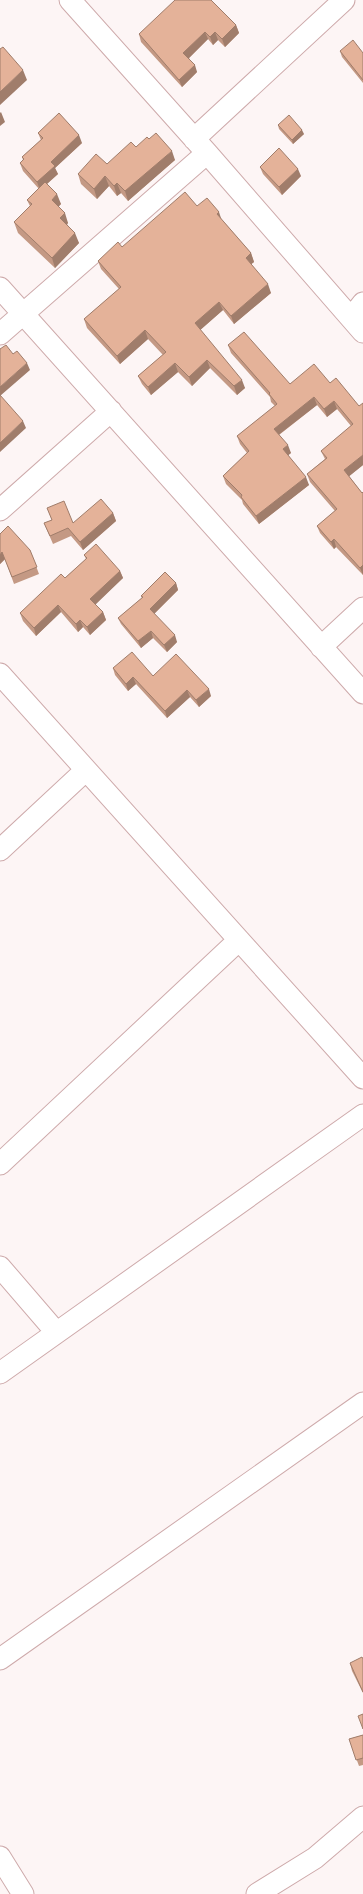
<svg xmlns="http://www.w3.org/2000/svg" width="363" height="1894" font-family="Raleway,sans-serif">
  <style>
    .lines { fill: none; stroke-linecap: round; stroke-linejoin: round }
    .minor-casing { stroke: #ceaaab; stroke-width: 23 }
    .minor { stroke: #fff; stroke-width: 21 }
    .wall { fill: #c49984 }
    .shaded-wall { fill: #a07d6b }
    .building { fill: #e4b299; stroke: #a07d6b }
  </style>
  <rect width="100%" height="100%" fill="#fdf5f5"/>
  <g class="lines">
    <defs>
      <path id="minor" d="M 70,0 L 207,153 L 363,332
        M 194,139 L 344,0
        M 0,288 L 363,693
        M 351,318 L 363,303
        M 0,334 L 207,153
        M 0,510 L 111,411
        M 321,647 L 363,608
        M 0,674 L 363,1078
        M 0,850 L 86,770
        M 0,1164 L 239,940
        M 0,1267 L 56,1332
        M 0,1373 L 363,1115
        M 0,1659 L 363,1403
        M 0,1857 L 23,1894
        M 257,1894 L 315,1858 L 363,1817"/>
    </defs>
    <use href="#minor" class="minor-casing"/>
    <use href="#minor" class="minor"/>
  </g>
  <path class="wall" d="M 236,25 L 239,33 L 225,47 L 218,40 L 213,45 L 208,39 L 189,58 L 197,72 L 182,87 L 141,42 L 139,34 Z
    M 340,51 L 363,53 L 363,83 L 342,57 Z
    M 278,125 L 304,134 L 293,144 L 279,129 Z
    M 38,133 L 82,143 L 55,168 L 58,174 L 47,184 L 61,204 L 58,207 L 68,223 L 67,224 L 79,243 L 55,268 L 18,233 L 14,222 L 30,206 L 27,200 L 39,189 L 23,171 L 20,163 L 23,160 L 22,157 L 41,140 Z
    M 149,139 L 175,160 L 128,201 L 121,193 L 117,196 L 109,186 L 97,199 L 81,184 L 78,174 L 107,164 Z
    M 260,167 L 301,176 L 282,195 L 263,174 Z
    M 197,206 L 222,220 L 251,253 L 254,262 L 251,264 L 271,293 L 234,324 L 223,310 L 200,330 L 245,388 L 237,395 L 210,368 L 192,386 L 178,372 L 151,395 L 142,384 L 138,376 L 163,355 L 148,339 L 120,364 L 87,328 L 84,319 L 119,289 L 101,269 L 98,261 L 122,247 Z
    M 228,345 L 290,384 L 330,383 L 359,406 L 363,465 L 349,476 L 362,493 L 363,492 L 363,575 L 336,547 L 334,549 L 320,533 L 317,526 L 335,511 L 310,482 L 307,474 L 325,459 L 321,451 L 351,426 L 337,409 L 327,417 L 317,405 L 279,435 L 291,453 L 288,455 L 309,485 L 259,524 L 243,504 L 242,500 L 226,484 L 223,476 L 247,453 L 240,444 L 237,436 L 275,406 L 271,402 L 270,397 L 231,353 Z
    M 47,508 L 73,523 L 113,513 L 116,521 L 83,550 L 71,536 L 53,544 L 44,523 L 52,520 Z
    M 0,534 L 30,550 L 39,574 L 14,584 L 5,559 L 0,564 Z
    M 84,555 L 120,571 L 123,578 L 95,604 L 103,612 L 106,620 L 90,635 L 83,627 L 78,632 L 61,612 L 36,636 L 23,621 L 20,613 L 65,578 L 86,559 Z
    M 176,583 L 178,590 L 154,614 L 177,642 L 167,652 L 153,638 L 141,648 L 121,624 L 118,618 L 142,598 L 141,596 Z
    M 113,668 L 153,676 L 211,696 L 199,707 L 190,697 L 167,718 L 136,684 L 128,691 L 115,675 Z
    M 363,1659 L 363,1693 L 352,1671 L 350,1663 Z
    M 363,1735 L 363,1765 L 359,1766 L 349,1739 Z"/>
  <path class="shaded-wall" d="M 236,25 L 239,33 L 225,47 L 222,39 Z
    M 205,32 L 208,39 L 186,61 L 183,53 Z
    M 215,32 L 218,40 L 213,45 L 210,37 Z
    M 195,65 L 197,72 L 182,87 L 179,80 Z
    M 23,70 L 27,80 L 0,105 L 0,92 Z
    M 1,112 L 5,122 L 0,126 L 0,113 Z
    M 302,130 L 304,134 L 293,144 L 292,140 Z
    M 79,135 L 82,143 L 55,168 L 58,174 L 40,190 L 37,182 L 51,162 Z
    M 172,151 L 175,160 L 128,201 L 125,191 Z
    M 298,169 L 301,176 L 282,195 L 279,187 Z
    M 105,176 L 109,186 L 97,199 L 94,189 Z
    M 117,183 L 121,193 L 117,196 L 114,186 Z
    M 57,194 L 61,204 L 55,210 L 52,200 Z
    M 219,212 L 222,221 L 217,214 Z
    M 65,213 L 68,223 L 64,228 L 60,218 Z
    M 75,233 L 79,243 L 55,268 L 52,258 Z
    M 251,253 L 254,262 L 249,266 L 246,258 Z
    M 268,284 L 271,293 L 234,324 L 231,316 Z
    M 219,302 L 223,310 L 198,332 L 195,323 Z
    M 145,330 L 148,339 L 120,364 L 117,356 Z
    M 207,360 L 210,368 L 192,386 L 189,377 Z
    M 27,363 L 30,370 L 0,396 L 0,387 Z
    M 175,363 L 178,372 L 151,395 L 148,387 Z
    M 242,380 L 245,388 L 237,395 L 234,386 Z
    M 314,397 L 317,405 L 277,436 L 274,429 Z
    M 334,401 L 337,409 L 327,417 L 324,409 Z
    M 23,421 L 26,428 L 0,452 L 0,443 Z
    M 288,445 L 291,453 L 286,457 L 283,449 Z
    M 363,455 L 363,465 L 347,478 L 344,470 Z
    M 306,477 L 309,485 L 259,524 L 256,516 Z
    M 113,513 L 116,521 L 83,550 L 80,542 Z
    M 334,539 L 336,547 L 334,549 L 331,542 Z
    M 2,552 L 5,559 L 0,564 L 0,555 Z
    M 363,565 L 363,575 L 360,568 Z
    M 120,571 L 123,578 L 93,607 L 90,599 Z
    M 176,583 L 178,590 L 152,616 L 150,609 Z
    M 58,605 L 61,612 L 36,636 L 34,628 Z
    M 103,612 L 106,620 L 90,635 L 87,627 Z
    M 80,620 L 83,627 L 78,632 L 76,624 Z
    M 151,631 L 153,638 L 141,648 L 138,641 Z
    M 175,635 L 177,642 L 167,652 L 164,645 Z
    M 133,677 L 136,684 L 128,691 L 126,684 Z
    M 209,689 L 211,696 L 199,707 L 196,700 Z
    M 187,690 L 190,697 L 167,718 L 165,711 Z"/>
  <path class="building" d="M 175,0 L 211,0 L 236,25 L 222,39 L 215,32 L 210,37 L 205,32 L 183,53 L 195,65 L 179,80 L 139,34 Z
    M 353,40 L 363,53 L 363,80 L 340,51 Z
    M 3,47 L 23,70 L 0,92 L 0,49 Z
    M 59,113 L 79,135 L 51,162 L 55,166 L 37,182 L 20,163 L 24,159 L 22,157 L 43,138 L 38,133 Z
    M 289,115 L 302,130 L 292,140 L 278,125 Z
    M 156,133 L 172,151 L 125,191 L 117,183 L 114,186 L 105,176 L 94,189 L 78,174 L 96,154 L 107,164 L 131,142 L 136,147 L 147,137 L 149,139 Z
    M 279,148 L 298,169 L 279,187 L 260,167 Z
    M 45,182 L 57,194 L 52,200 L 65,213 L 60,218 L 75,233 L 52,258 L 14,222 L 32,204 L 27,200 Z
    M 185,192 L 197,206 L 207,198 L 219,212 L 217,214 L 251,253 L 246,258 L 268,284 L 231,316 L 219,302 L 195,323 L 242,380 L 234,386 L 207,360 L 189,377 L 175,363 L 148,387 L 138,376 L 166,352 L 145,330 L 117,356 L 84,319 L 121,287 L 98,261 L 118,242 L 122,247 Z
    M 244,332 L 290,384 L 314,364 L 330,383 L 336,378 L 359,406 L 363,403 L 363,455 L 344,470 L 362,493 L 363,492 L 363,565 L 360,568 L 334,539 L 331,542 L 317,526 L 337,509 L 307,474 L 327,458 L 321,451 L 353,424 L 334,401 L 324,409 L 314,397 L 274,429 L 288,445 L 283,449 L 306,477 L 256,516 L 241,497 L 242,495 L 223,476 L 249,451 L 237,436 L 277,404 L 269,394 L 270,393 L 228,345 Z
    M 6,345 L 13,354 L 17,351 L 27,363 L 0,387 L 0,349 Z
    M 0,395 L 23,421 L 0,443 Z
    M 101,499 L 113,513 L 80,542 L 68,528 L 50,536 L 44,523 L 52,520 L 47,508 L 64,501 L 73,523 Z
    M 8,526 L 30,550 L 37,567 L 12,577 L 2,552 L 0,555 L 0,534 Z
    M 96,544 L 120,571 L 90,599 L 103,612 L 87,627 L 80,620 L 76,624 L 58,605 L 34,628 L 20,613 L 61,574 L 65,578 L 87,558 L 84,555 Z
    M 165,572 L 176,583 L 150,609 L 175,635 L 164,645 L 151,631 L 138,641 L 118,618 L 143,597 L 141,596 Z
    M 132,652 L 153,676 L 176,654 L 209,689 L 196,700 L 187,690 L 165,711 L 133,677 L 126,684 L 113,668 Z
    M 362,1657 L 363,1659 L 363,1692 L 350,1663 Z
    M 363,1714 L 363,1729 L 358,1716 Z
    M 363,1735 L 363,1758 L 356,1760 L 349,1739 Z"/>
</svg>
